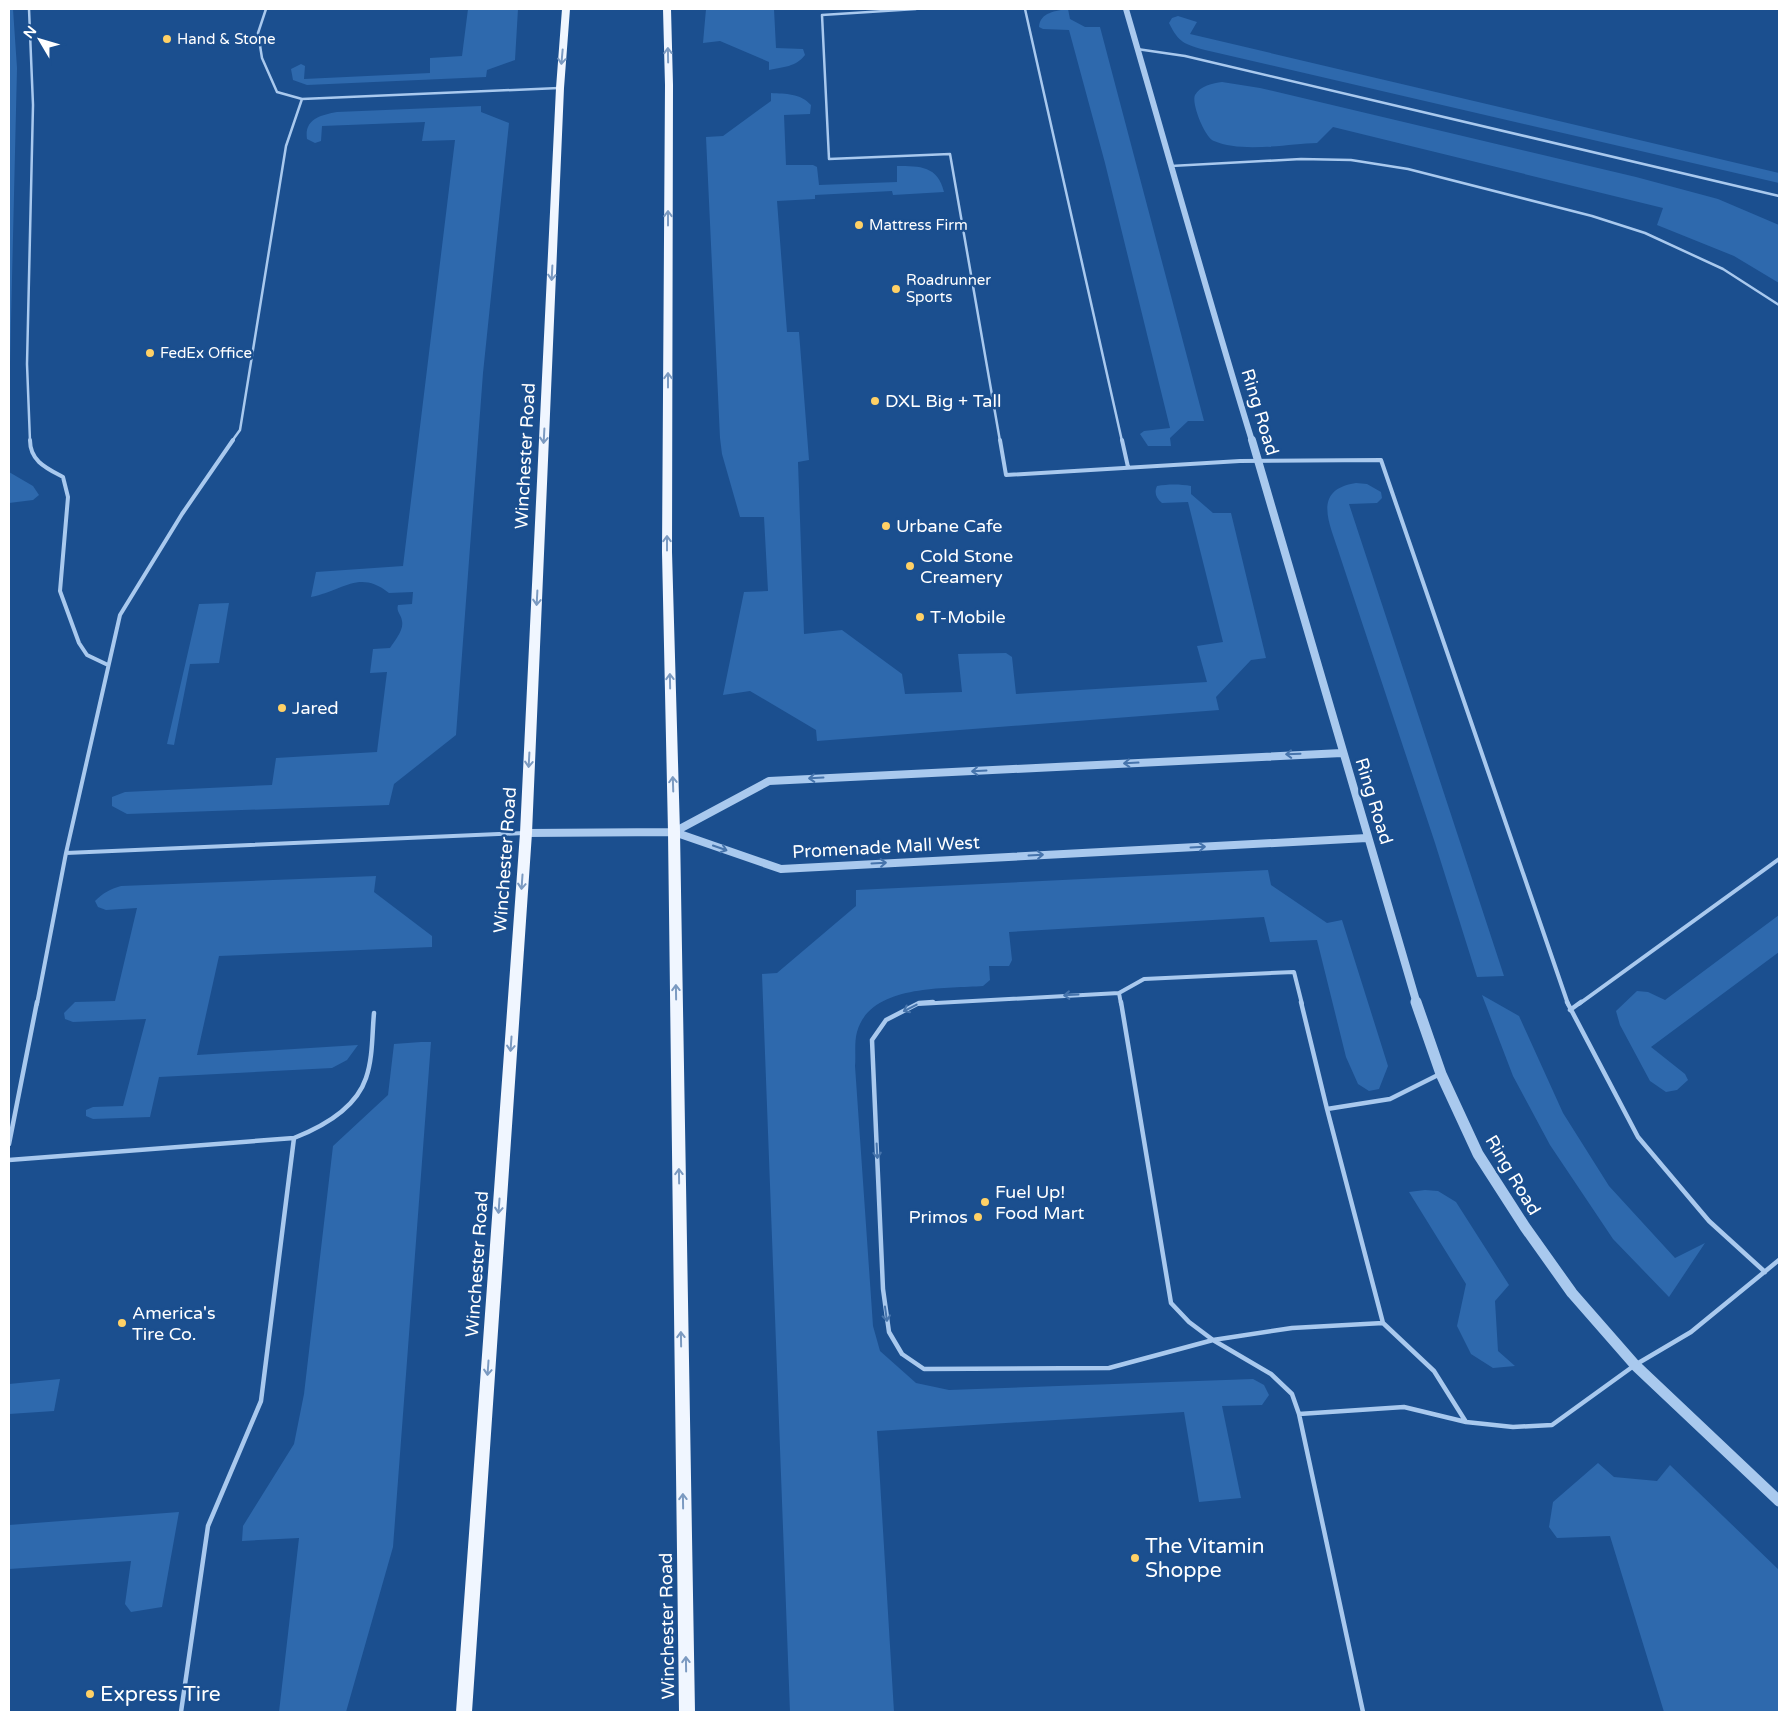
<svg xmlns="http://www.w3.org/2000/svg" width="1788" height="1721" font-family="'Varela Round',sans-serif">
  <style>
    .green { fill: #2e69ad }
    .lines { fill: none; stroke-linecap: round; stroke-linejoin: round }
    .service-far2 { stroke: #a9c9ee; stroke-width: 2.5 }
    .service-far1 { stroke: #a9c9ee; stroke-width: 4 }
    .service { stroke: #a9c9ee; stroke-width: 4.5 }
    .tertiary-far2 { stroke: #a9c9ee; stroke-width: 6 }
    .tertiary-far1 { stroke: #a9c9ee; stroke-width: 8 }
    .tertiary { stroke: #a9c9ee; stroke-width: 11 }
    .primary { fill: #f0f6ff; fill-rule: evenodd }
    .oneway { stroke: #7b9ac1 }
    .oneway2 { stroke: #4674ac }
    .poi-dot { fill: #ffd166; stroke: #1b4f8f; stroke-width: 2 }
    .labels { text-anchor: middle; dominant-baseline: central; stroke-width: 5; stroke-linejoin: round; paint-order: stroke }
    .far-poi-label { font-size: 15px; fill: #fff; stroke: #1b4f8f; text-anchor: start }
    .poi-label { font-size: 18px; fill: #fff; stroke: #1b4f8f; text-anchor: start }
    .street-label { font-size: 18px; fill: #fff; stroke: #1b4f8f }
    .near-poi-label { font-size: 21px; fill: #fff; stroke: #1b4f8f; text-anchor: start }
  </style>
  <rect width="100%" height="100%" fill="#1b4f8f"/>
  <path class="green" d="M 9,9 L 13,9 L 17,68 L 9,406 Z
    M 468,9 L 518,9 L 515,60 L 487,70 L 486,77 L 307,85 L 293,80 L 291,69 L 301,64 L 305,66 L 304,79 L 430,73 L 430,58 L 462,56 Z
    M 706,9 L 774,9 L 776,48 L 803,49 L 805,55 C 796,67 783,67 769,70 L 769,62 L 720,41 L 703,43 Z
    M 1068,9 L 1070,19 L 1085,27 L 1100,27 L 1204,421 L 1188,421 L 1170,438 L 1171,446 L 1148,446 L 1140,434 L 1144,431 L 1170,428 L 1105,163 L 1069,30 L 1043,29 L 1039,27 C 1040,12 1056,11 1068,9 Z
    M 1178,16 L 1197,22 L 1190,34 L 1779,173 L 1779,183 L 1205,50 C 1184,44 1179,43 1169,23 L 1172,18 Z
    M 1222,82 L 1260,88 L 1636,177 L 1718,199 L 1779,225 L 1779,283 L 1734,256 L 1657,225 L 1663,208 L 1333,127 L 1317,143 C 1287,144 1241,153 1214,141 C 1205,138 1191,103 1195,95 C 1200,86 1213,83 1222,82 Z
    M 771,93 C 786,94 800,93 811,105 L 810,114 L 784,115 L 786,165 L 813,165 L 817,167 L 819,185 L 897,182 L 897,166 C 920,166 938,166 944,192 L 893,195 L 892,191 L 815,195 L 815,199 L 777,201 L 787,332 L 799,332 L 809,460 L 798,462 L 804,634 L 842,630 L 902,674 L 905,694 L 962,692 L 958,654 L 1006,653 L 1012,657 L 1016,694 L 1207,682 L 1197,646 L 1223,642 L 1188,502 L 1162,503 C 1156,498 1154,493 1157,486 C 1168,484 1180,484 1191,486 L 1191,494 L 1213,513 L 1231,513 L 1266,658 L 1251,660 L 1216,697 L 1219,710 L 817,741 L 816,730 L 750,691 L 723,695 L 744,592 L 768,591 L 764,517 L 740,517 L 722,454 L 720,438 L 706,137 L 723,136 L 771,101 Z
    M 481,106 L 481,112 L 509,123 L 483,373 L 456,735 L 394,784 L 389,805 L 127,814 L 112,806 L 112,797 L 125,792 L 272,785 L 276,758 L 377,752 L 387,672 L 370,673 L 373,649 L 390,648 C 395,640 404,630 402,621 C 401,614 396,612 398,605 L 412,604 L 413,592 L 389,593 C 359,569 343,591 311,597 L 316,572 L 403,566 L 455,140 L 422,141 L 425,122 L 322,126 L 321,141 L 315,143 L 307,139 C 304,119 321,115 337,112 Z
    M 9,472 L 33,486 L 39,495 L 33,500 L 9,503 Z
    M 1356,483 L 1367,484 L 1381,492 L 1382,498 L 1377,503 L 1349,504 L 1504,976 L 1477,977 L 1435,843 L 1340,556 C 1331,526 1310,490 1356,483 Z
    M 229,603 L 219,663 L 190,664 L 174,745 L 167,744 L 199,604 Z
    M 1268,870 L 1271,885 L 1327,923 L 1342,920 L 1388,1066 L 1379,1089 L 1369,1091 L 1358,1084 L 1346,1057 L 1317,940 L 1270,942 L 1264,917 L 1009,932 L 1012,960 L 1009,966 L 989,966 L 990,980 L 983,986 C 944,989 870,984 857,1032 C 854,1042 856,1056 855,1066 L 873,1326 L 880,1351 L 916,1383 L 949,1390 L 1253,1379 L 1264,1385 L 1269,1395 L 1262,1405 L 1222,1406 L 1241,1498 L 1199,1502 L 1184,1412 L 877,1431 L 894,1712 L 790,1712 L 762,974 L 777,973 L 856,906 L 856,890 Z
    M 376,876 L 374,892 L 432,936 L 432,947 L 219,956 L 197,1055 L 358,1045 L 347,1060 L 332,1068 L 159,1077 L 150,1117 L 93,1119 L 86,1116 L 86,1110 L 93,1107 L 123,1106 L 146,1019 L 73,1022 L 65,1019 L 64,1013 L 75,1002 L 115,1001 L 137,908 L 106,910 L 98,907 L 95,901 C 103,893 110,889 121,886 Z
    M 1779,915 L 1779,952 L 1651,1047 L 1685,1074 L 1688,1080 L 1677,1090 L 1666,1092 L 1650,1081 L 1620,1025 L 1616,1011 L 1637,991 L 1648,992 L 1665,1000 Z
    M 1482,995 L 1519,1016 L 1563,1113 L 1609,1186 L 1675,1258 L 1705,1243 L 1669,1297 L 1613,1239 L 1550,1145 L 1513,1076 Z
    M 421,1042 L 431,1042 L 393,1547 L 346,1712 L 279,1712 L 299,1538 L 242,1541 L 243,1526 L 294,1444 L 304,1394 L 333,1146 L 388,1095 L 394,1044 Z
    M 1425,1190 L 1438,1191 L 1456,1202 L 1509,1285 L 1495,1301 L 1498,1351 L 1515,1366 L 1493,1368 L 1471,1354 L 1457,1326 L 1466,1284 L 1409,1192 Z
    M 60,1379 L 54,1411 L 9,1414 L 9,1384 Z
    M 1598,1463 L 1614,1477 L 1657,1481 L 1670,1465 L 1779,1570 L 1779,1712 L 1664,1712 L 1610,1536 L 1557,1538 L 1549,1527 L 1553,1502 Z
    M 179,1512 L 162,1607 L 131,1612 L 125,1604 L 131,1561 L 9,1569 L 9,1525 Z"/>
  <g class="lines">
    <path class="service-far2" d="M 29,9 L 33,105 L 27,364 L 30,441
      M 266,9 L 258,33 L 262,58 L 277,92 L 302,99
      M 916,9 L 822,15 L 829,159 L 950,154 L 1000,441
      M 1025,9 L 1122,441
      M 1137,49 L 1185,56 L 1779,196
      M 1171,166 L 1301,159 L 1351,160 L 1408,169 L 1592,216 L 1645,233 L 1723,269 L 1779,305
      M 232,441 L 240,430 L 286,146 L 302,99 L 559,88"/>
    <path class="service-far1" d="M 30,440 C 30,461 46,468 63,477 L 68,497 L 60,591 L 79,643 L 87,655 L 108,665
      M 233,440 L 182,514 L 120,615 L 66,853 L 524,833
      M 1000,440 L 1006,475 L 1240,461 L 1381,460 L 1568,1004
      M 1122,440 L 1128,467
      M 1119,993 L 1121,1004
      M 37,1004 L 66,853
      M 918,1004 L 1119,993 L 1144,979 L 1294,972 L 1302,1004
      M 1579,1004 L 1779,859"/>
    <path class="service" d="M 933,1002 L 919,1003 L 886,1020 L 872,1040 L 883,1289 L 889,1332 L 902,1354 L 924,1369 L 1109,1368 L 1213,1340 L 1292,1328 L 1383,1323
      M 1121,1002 L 1171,1303 L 1189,1322 L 1213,1340 L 1271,1374 L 1292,1394 L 1299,1414
      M 1301,1002 L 1327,1109 L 1390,1099 L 1440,1074
      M 1567,1002 L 1638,1137 L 1709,1221 L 1765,1272
      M 1570,1010 L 1581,1002
      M 1327,1109 L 1383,1323 L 1434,1371 L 1466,1422
      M 294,1138 C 322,1127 356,1108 366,1078 C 373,1058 372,1034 374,1013
      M 9,1144 L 37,1002
      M 9,1160 L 294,1138 L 261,1401 L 208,1526 L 181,1712
      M 1363,1712 L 1299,1414 L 1404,1407 L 1466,1422 L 1513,1427 L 1552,1425 L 1635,1365 L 1691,1332 L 1779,1260"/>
    <path class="tertiary-far2" d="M 1126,9 C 1168,153 1208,298 1252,441"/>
    <path class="tertiary-far1" d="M 1252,440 L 1417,1004
      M 674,832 L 769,781 L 1342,753
      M 526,833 L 674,832 L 781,869 L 1367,838"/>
    <path class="tertiary" d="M 1416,1002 L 1441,1074 L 1478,1154 L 1525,1227 L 1572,1293 L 1635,1365 L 1779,1501"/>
    <path class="primary" d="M 562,9 L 570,9 L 564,88 L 532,833 L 472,1712 L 456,1712 L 520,833 L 556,88 Z
      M 663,9 L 671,9 L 673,85 L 672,552 L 680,832 L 695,1712 L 679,1712 L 668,832 L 662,552 L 665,85 Z"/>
  </g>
  <defs><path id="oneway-shaft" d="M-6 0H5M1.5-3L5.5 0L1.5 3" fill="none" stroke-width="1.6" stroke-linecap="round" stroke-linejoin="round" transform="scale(1.25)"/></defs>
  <g class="oneway">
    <use href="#oneway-shaft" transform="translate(668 55) rotate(-91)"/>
    <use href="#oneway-shaft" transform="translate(562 57) rotate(95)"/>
    <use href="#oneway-shaft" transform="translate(668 218) rotate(-90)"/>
    <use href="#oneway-shaft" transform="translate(552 273) rotate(93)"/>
    <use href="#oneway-shaft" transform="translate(668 380) rotate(-90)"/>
    <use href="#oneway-shaft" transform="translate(544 436) rotate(93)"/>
    <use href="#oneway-shaft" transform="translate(667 543) rotate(-90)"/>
    <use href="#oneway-shaft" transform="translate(537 598) rotate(93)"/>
    <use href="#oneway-shaft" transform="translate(670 681) rotate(-91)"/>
    <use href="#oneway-shaft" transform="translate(529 760) rotate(93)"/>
    <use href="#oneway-shaft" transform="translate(673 784) rotate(-92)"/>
    <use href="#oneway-shaft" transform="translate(522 882) rotate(94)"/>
    <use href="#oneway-shaft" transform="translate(676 992) rotate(-91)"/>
    <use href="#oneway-shaft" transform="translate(511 1044) rotate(94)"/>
    <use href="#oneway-shaft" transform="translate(679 1176) rotate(-91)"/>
    <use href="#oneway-shaft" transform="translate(499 1206) rotate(94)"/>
    <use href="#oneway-shaft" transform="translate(681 1339) rotate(-91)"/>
    <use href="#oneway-shaft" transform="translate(488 1368) rotate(94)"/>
    <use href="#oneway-shaft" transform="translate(683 1501) rotate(-91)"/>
    <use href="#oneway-shaft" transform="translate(686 1664) rotate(-91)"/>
  </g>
  <g class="oneway2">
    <use href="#oneway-shaft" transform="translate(1293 754) rotate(178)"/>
    <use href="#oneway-shaft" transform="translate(1131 763) rotate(177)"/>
    <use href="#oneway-shaft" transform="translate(979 771) rotate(177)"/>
    <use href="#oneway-shaft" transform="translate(816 778) rotate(177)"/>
    <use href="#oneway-shaft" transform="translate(1198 847) rotate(-3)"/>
    <use href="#oneway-shaft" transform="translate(720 848) rotate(19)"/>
    <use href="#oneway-shaft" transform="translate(1036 855) rotate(-3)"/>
    <use href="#oneway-shaft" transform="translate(879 863) rotate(-3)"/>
    <use href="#oneway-shaft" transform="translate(1071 995) rotate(177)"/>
    <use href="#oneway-shaft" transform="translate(910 1008) rotate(153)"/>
    <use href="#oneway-shaft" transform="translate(877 1151) rotate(87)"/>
    <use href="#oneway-shaft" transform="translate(886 1314) rotate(82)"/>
  </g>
  <g class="poi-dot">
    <circle cx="167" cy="39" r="5"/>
    <circle cx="859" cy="225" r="5"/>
    <circle cx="896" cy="289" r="5"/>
    <circle cx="150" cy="353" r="5"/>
    <circle cx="875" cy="401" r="5"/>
    <circle cx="886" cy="526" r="5"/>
    <circle cx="910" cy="566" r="5"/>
    <circle cx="920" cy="617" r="5"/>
    <circle cx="282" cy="708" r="5"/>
    <circle cx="985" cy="1202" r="5"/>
    <circle cx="978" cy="1217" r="5"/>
    <circle cx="122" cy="1323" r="5"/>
    <circle cx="1135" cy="1558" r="5"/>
    <circle cx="90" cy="1694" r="5"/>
  </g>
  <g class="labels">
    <g class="far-poi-label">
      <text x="177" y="39">Hand &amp; Stone</text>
      <text x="869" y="225">Mattress Firm</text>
      <text x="906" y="280">Roadrunner<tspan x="906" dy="17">Sports</tspan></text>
      <text x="160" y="353">FedEx Office</text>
    </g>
    <g class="poi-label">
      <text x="885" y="401">DXL Big + Tall</text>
      <text x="896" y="526">Urbane Cafe</text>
      <text x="920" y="556">Cold Stone<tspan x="920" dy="21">Creamery</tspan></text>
      <text x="930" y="617">T-Mobile</text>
      <text x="292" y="708">Jared</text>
      <text x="995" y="1192">Fuel Up!<tspan x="995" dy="21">Food Mart</tspan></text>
      <text x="968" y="1217" text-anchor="end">Primos</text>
      <text x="132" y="1313">America's<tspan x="132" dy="21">Tire Co.</tspan></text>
    </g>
    <g class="street-label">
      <text transform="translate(1260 412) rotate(73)">Ring Road</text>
      <text transform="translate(525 456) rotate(-87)">Winchester Road</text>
      <text transform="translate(1374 801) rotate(73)">Ring Road</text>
      <text transform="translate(886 847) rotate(-3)">Promenade Mall West</text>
      <text transform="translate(505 860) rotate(-86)">Winchester Road</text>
      <text transform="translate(1513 1175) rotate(59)">Ring Road</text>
      <text transform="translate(477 1264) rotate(-86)">Winchester Road</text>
      <text transform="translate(667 1626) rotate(-91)">Winchester Road</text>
    </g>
    <g class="near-poi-label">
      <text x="1145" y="1546">The Vitamin<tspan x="1145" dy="24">Shoppe</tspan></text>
      <text x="100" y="1694">Express Tire</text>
    </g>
  </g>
  <rect width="1788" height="1721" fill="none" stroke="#ffffff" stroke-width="20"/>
  <g transform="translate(40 40) rotate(308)" stroke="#1b4f8f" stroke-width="4" paint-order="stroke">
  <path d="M0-4L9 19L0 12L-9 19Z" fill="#ffffff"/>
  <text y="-8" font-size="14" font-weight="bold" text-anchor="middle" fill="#ffffff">N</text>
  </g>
</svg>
